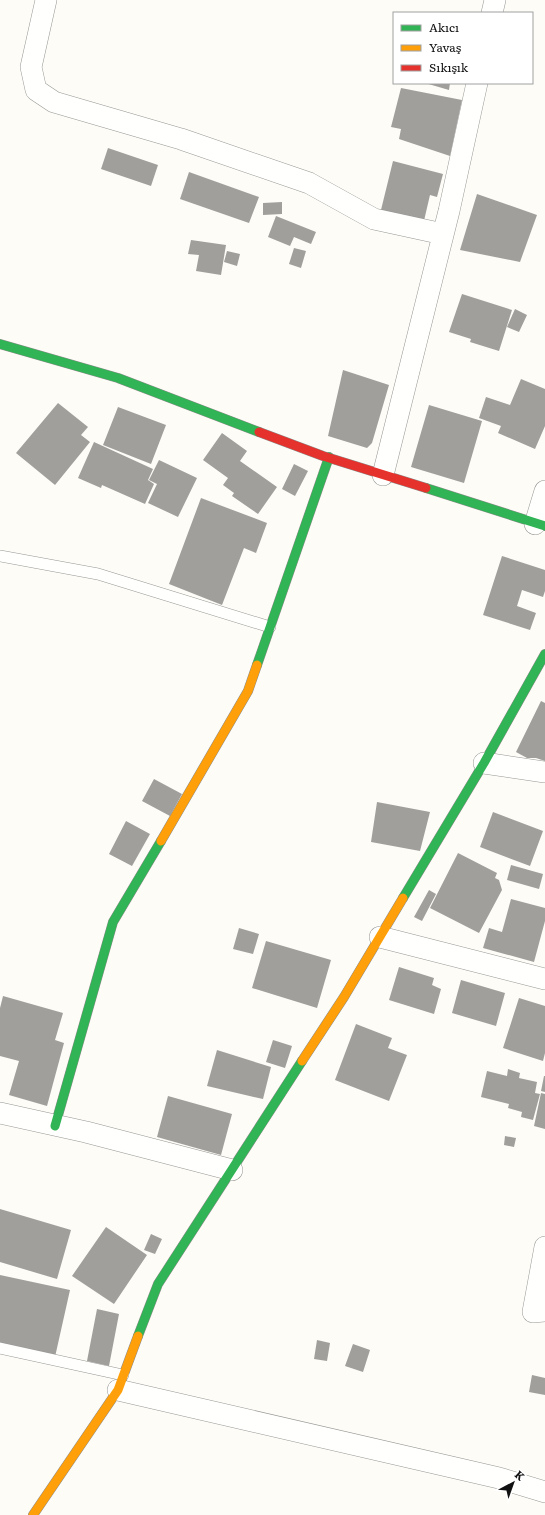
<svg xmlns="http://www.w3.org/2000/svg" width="545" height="1515" font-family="Literata,serif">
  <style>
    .building { fill: #a19f9c }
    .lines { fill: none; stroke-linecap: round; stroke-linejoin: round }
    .lane-casing { stroke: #979795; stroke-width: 12 }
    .street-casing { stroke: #979795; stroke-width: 22 }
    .fast-casing { stroke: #8e8d8b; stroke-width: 10 }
    .slow-casing { stroke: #8e8d8b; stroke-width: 10 }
    .jam-casing { stroke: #8e8d8b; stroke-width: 10 }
    .lane { stroke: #fffffe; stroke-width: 11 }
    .street { stroke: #fffffe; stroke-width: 21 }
    .fast { stroke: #30b455; stroke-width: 9 }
    .slow { stroke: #ff9f0a; stroke-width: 9 }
    .jam { stroke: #e5322d; stroke-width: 9 }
  </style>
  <rect width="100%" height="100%" fill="#fdfcf7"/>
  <path class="building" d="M 425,83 L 450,83 L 449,90 Z
    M 401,88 L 462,100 L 450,156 L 399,139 L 401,129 L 391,127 Z
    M 108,148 L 158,165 L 151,186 L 101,169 Z
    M 393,161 L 443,174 L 437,197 L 430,195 L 423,225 L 380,214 Z
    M 189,172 L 259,197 L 249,223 L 180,199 Z
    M 477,194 L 537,215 L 520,262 L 460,250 Z
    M 282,202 L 282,214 L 263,215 L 263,203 Z
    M 276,216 L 316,232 L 311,244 L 294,237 L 290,246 L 268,237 Z
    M 191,240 L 226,245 L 221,275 L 196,271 L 199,255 L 188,254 Z
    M 294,248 L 306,251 L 301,268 L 289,264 Z
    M 227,251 L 240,254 L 237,266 L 224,262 Z
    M 462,294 L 512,310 L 499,351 L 470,342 L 471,339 L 449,332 Z
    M 515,309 L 527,315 L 519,332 L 507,327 Z
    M 343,370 L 389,385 L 372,443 L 367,448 L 328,436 Z
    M 521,379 L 545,389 L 545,426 L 535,449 L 498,433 L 501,426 L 479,418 L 486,397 L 510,405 Z
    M 58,403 L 88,427 L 81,435 L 90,442 L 55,485 L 16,453 Z
    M 429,405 L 482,421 L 464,483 L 411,467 Z
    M 118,407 L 166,425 L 151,464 L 103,445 Z
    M 222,433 L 247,451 L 240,461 L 277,487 L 258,514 L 232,496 L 234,493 L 223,485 L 228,478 L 203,460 Z
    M 94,442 L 153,469 L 148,480 L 154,484 L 145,504 L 102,485 L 101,488 L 78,478 Z
    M 159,460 L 197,478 L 178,517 L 148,503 L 157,484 L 149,480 Z
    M 294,464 L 308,471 L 295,496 L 282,489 Z
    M 201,498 L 267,523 L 256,553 L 244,548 L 222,605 L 169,584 Z
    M 502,556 L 545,570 L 545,591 L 543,597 L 522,590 L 517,606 L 536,613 L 530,630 L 483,615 Z
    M 541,701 L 545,703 L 545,761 L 536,758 L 527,758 L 516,752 Z
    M 154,779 L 182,794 L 170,816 L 142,801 Z
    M 377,802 L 430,812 L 420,851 L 371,842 Z
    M 493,812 L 543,831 L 530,866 L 480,847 Z
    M 126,821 L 150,834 L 132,866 L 109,854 Z
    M 458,853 L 497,873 L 495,878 L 499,880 L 502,890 L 479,933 L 430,908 Z
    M 511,865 L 543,874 L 539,889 L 507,880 Z
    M 429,890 L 436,894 L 422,921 L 414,917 Z
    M 511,899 L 545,908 L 545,921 L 534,962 L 483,948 L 489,928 L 502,932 Z
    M 239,928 L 259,934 L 253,954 L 233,949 Z
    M 266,941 L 331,960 L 317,1008 L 252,988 Z
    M 399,967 L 434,978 L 432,985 L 441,989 L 434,1014 L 389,1000 Z
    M 461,980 L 505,993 L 496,1026 L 452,1013 Z
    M 3,996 L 63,1013 L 55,1040 L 64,1043 L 47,1106 L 9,1095 L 19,1061 L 0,1056 L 0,1008 Z
    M 519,998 L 545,1006 L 545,1053 L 543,1061 L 503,1048 Z
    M 356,1024 L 392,1038 L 388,1048 L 407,1055 L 389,1101 L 335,1080 Z
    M 273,1040 L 292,1046 L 285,1068 L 266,1062 Z
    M 217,1050 L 271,1067 L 263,1099 L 207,1086 Z
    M 508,1069 L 520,1073 L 519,1078 L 537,1082 L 535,1093 L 540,1094 L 533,1120 L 521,1117 L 522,1112 L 508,1108 L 509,1104 L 481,1097 L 487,1071 L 507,1076 Z
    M 544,1076 L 545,1076 L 545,1092 L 541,1091 Z
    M 541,1093 L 545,1094 L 545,1129 L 534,1126 Z
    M 168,1096 L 232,1114 L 221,1155 L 157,1137 Z
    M 505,1136 L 516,1138 L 514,1147 L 504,1145 Z
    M 0,1209 L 71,1230 L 57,1279 L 0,1262 Z
    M 106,1227 L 147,1255 L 114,1304 L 72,1276 Z
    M 151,1234 L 162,1239 L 155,1254 L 144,1250 Z
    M 0,1275 L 70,1290 L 55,1357 L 0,1345 Z
    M 97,1309 L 119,1314 L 109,1366 L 87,1361 Z
    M 317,1340 L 330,1343 L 327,1361 L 314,1359 Z
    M 353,1344 L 370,1350 L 363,1372 L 345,1366 Z
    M 532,1375 L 545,1378 L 545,1395 L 529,1392 Z"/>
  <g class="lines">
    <defs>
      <path id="lane" d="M 0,556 L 98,574 L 270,627
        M 0,1348 L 123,1375"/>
      <path id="street" d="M 46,0 L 31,67 L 36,90 L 54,102 L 181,139 L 309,183 L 374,219 L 443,234
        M 492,13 L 495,0
        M 383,475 L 449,211 L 477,83
        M 535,524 L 545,491
        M 484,763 L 545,772
        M 380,937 L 545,979
        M 0,1113 L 86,1132 L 232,1170
        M 545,1247 L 533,1312 L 545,1311
        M 118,1390 L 499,1478 L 545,1492"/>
      <path id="fast" d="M 0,344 L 118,378 L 259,432
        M 426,488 L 545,526
        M 257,665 L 329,457
        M 403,898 L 484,763 L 545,654
        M 55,1126 L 113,922 L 161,841
        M 138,1336 L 158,1284 L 302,1061"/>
      <path id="slow" d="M 161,841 L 248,691 L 257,665
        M 302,1061 L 344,997 L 403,898
        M 33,1515 L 118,1390 L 138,1336"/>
      <path id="jam" d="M 259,432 L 323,456 L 426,488"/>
    </defs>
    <use href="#lane" class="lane-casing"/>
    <use href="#street" class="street-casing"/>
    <use href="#fast" class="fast-casing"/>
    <use href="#slow" class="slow-casing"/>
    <use href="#jam" class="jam-casing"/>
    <use href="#lane" class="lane"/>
    <use href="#street" class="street"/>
    <use href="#fast" class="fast"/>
    <use href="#slow" class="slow"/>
    <use href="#jam" class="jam"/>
  </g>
  <rect x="393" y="12" width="140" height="72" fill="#ffffff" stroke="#a0a0a0"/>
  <rect x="401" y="25" width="20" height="6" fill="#30b455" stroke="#a0a0a0"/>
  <text x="429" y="32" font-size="12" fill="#111111">Akıcı</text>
  <rect x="401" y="45" width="20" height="6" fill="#ff9f0a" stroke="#a0a0a0"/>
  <text x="429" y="52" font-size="12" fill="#111111">Yavaş</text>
  <rect x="401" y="65" width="20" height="6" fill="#e5322d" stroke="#a0a0a0"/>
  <text x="429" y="72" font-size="12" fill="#111111">Sıkışık</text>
  <g transform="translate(513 1483) rotate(41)" stroke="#ffffff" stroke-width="3" paint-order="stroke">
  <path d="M0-3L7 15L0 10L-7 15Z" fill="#111111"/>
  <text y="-6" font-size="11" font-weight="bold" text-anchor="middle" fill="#111111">K</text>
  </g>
</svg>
